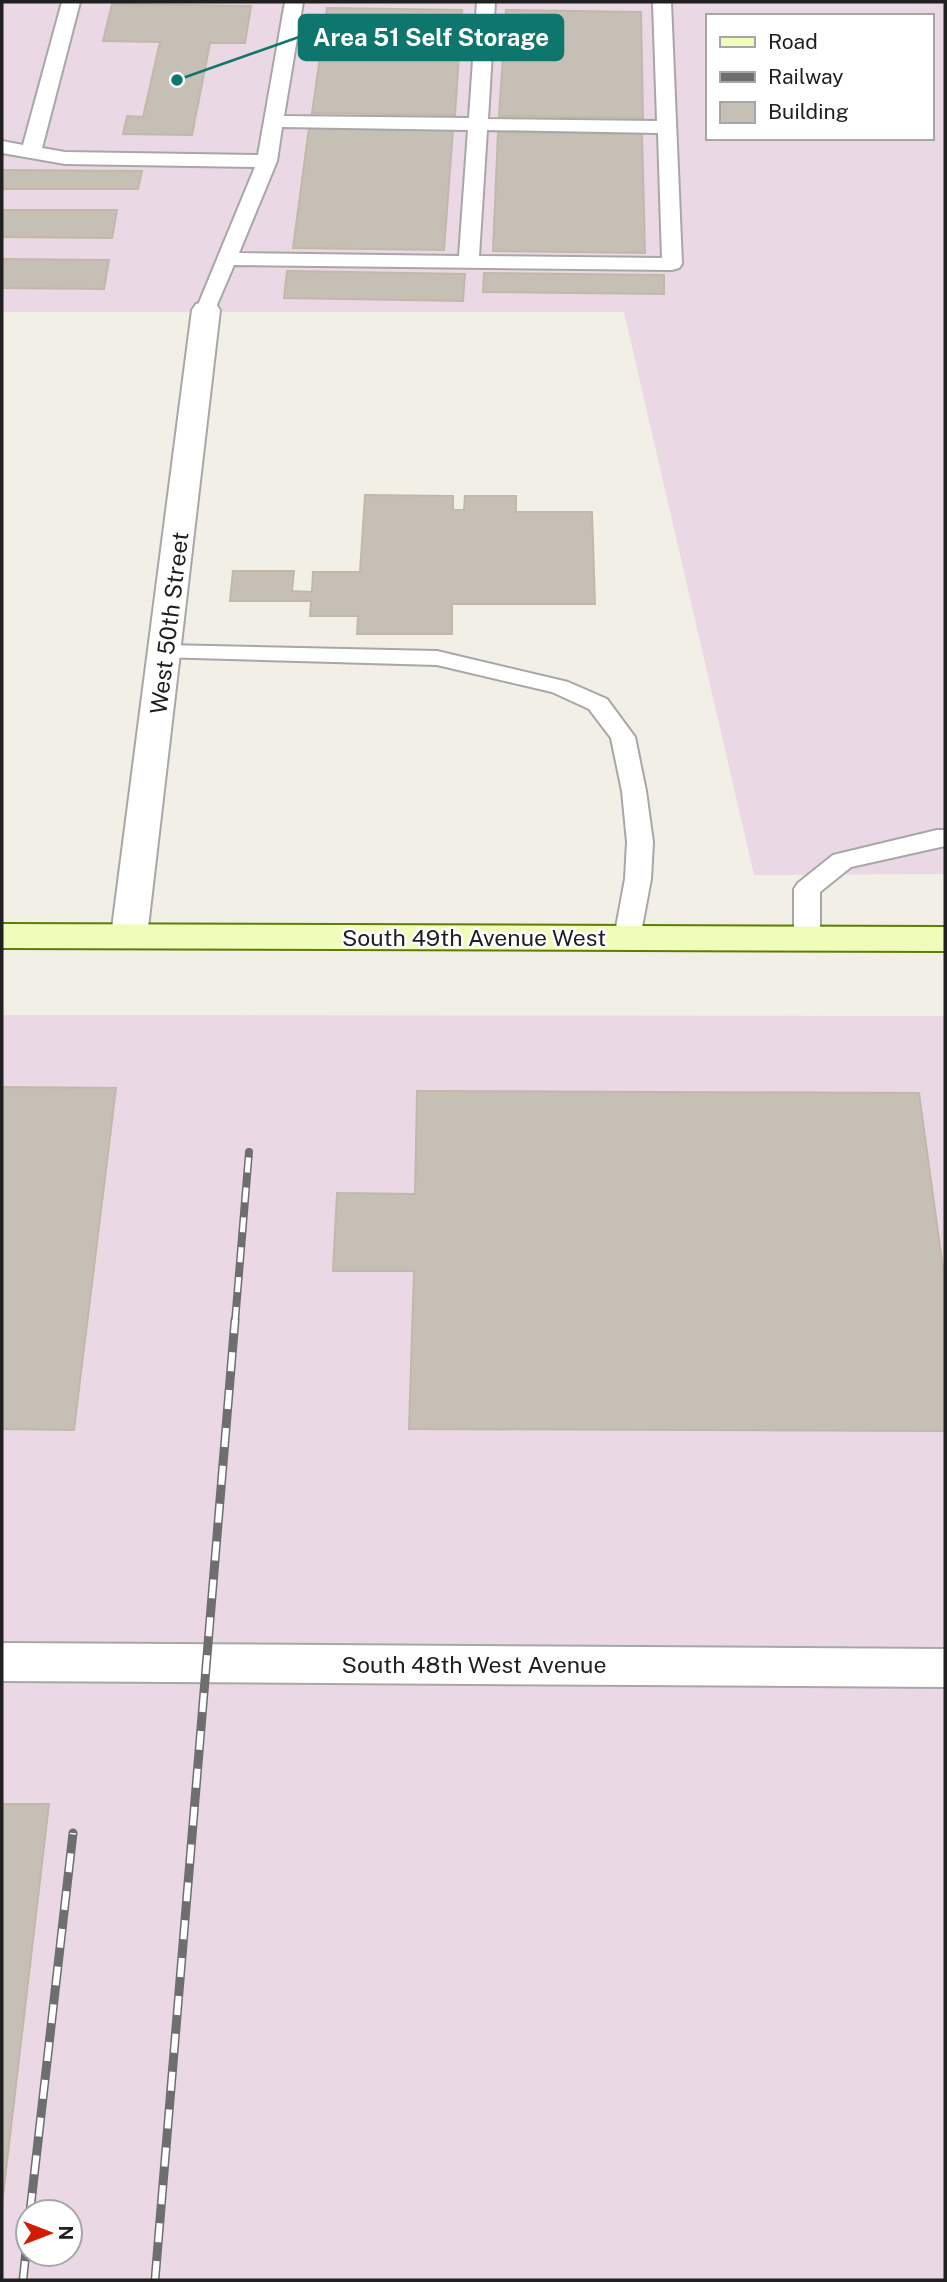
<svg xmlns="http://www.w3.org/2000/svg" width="947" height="2282" font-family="'Public Sans',sans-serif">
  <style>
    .industrial { fill: #ead8e4; fill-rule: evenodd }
    .building { fill: #c6bfb5; stroke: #c3b8a8; stroke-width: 2 }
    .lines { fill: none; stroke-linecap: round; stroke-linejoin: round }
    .lane-casing { stroke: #a7a7a7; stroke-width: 4 }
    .street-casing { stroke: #a7a7a7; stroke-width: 4 }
    .secondary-casing { stroke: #5e7d01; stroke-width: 4 }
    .lane { fill: #fff; fill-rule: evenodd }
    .street { fill: #fff; fill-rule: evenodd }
    .secondary { fill: #effcba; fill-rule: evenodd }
    .rail-far1-casing { stroke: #6e6e6e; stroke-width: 8 }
    .rail-casing { stroke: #6e6e6e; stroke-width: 9 }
    .rail-far1 { stroke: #fff; stroke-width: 5; stroke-dasharray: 15; stroke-linecap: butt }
    .rail { stroke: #fff; stroke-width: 6; stroke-dasharray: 19; stroke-linecap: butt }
    .labels { text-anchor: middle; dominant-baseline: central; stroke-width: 5; stroke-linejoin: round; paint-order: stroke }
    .street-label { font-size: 23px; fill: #202020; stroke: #fff }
    .leader { fill: none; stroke: #0f766e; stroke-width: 2.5 }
    .callout-dot { fill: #0f766e; stroke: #fff; stroke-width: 2.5 }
    .callout { fill: #0f766e; stroke: #0f766e; stroke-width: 2.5 }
    .callout-label { font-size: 24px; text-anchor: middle; font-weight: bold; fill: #fff }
  </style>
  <rect width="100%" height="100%" fill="#f1efe6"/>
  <path class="industrial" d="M 2,2 L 945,2 L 945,874 L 754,875 L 624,312 L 2,312 ZM 707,16 L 931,16 L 931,138 L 707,138 Z
    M 2,1015 L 945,1016 L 945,2280 L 2,2280 ZM 28,2212 L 70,2212 L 70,2254 L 28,2254 Z"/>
  <path class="building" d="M 112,4 L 251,6 L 245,43 L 210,43 L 192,135 L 123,134 L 127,116 L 143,117 L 160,42 L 103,41 Z
    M 327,8 L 462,10 L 455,115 L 312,113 Z
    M 506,10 L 641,12 L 643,118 L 499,116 Z
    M 309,128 L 453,130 L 444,250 L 293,248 Z
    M 498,132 L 642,134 L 645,253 L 493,251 Z
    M 2,170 L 142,171 L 138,189 L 2,189 Z
    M 2,210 L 117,210 L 112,238 L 2,237 Z
    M 2,259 L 109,260 L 104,289 L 2,288 Z
    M 287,271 L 465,274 L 463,301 L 284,298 Z
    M 484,273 L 664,275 L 664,294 L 483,292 Z
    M 365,495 L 453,496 L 453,510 L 464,510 L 465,496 L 516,496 L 516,512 L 592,512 L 595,604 L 452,604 L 452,634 L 357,634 L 358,616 L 310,616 L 311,601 L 230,601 L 233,571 L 294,571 L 292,591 L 312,592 L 313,572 L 360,572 Z
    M 2,1087 L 116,1088 L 74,1430 L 2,1429 Z
    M 417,1091 L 919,1093 L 945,1283 L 945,1431 L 409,1429 L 414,1271 L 333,1271 L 337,1193 L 415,1194 Z
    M 2,1804 L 49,1804 L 2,2204 Z"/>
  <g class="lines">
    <defs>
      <path id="lane" d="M 62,2 L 80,2 L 42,148 L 65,152 L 258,155 L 285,2 L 303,2 L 284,116 L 469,118 L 477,2 L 495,2 L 488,119 L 657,121 L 653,2 L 671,2 L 682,264 L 679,268 L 672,270 L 234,265 L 213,314 L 199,314 L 196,310 L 255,167 L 65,164 L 2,153 L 2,141 L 23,145 ZM 282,127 L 468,130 L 459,256 L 239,253 L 277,161 ZM 487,130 L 658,133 L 662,258 L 479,256 Z
        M 165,645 L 437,651 L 568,682 L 607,699 L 635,737 L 646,791 L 653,842 L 651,879 L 640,938 L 636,944 L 627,947 L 618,944 L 614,938 L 625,879 L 627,842 L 622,791 L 611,738 L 589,709 L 552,692 L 437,665 L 157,657 L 153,652 L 157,647 Z
        M 937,830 L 945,830 L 945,846 L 851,867 L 820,892 L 820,939 L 816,945 L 807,948 L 798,945 L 794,939 L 794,889 L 798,883 L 833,855 Z"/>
      <path id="street" d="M 206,302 L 216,304 L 220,310 L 147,936 L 142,944 L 129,948 L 116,944 L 111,936 L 192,310 L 196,304 Z
        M 2,1643 L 945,1649 L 945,1687 L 2,1681 Z"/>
      <path id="secondary" d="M 2,924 L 945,927 L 945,951 L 2,948 Z"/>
    </defs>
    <use href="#lane" class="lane-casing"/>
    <use href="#street" class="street-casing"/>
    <use href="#secondary" class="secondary-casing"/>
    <use href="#lane" class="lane"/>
    <use href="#street" class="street"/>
    <use href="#secondary" class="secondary"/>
    <defs>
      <path id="rail-far1" d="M 235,1322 L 249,1152"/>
      <path id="rail" d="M 30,2212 L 73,1833
        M 23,2280 L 28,2232
        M 155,2280 L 235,1320"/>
    </defs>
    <use href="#rail-far1" class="rail-far1-casing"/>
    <use href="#rail" class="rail-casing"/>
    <use href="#rail-far1" class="rail-far1"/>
    <use href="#rail" class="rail"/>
  </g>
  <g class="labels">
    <g class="street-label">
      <text transform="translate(169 623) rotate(-83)">West 50th Street</text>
      <text x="474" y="937">South 49th Avenue West</text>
      <text x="474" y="1664">South 48th West Avenue</text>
    </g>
  </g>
  <path class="leader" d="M177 80L299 37"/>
  <circle class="callout-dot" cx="177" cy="80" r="7"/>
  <rect class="callout" x="299" y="15" width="264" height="45" rx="7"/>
  <g class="callout-label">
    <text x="431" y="46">Area 51 Self Storage</text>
  </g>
  <rect width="947" height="2282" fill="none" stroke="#202020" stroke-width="7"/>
  <rect x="706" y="14" width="228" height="126" fill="#ffffff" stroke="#a6a6a6" stroke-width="2"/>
  <rect x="720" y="37" width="35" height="10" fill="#effcba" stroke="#a6a6a6" stroke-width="2"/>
  <text x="768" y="49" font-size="21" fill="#202020">Road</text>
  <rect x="720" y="72" width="35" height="10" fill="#6e6e6e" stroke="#a6a6a6" stroke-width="2"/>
  <text x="768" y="84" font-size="21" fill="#202020">Railway</text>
  <rect x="720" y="102" width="35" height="21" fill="#c6bfb5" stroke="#a6a6a6" stroke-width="2"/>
  <text x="768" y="119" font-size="21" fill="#202020">Building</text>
  <g transform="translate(49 2233) rotate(90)"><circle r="33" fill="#ffffff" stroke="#a6a6a6" stroke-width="2"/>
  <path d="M0-5L12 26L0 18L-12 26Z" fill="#d01d00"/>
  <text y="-10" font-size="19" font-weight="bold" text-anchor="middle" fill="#202020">N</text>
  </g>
</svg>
